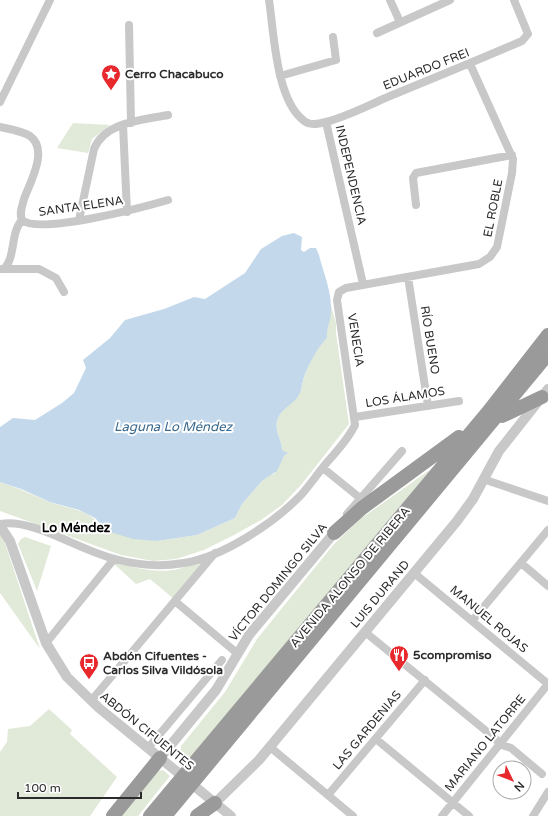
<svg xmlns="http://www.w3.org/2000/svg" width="548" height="816" font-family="'Varela Round',sans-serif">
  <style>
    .green { fill: #e1ead8 }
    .water { fill: #c3d9eb }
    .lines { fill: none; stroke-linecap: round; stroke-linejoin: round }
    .minor { stroke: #c8c8c8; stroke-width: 8 }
    .tertiary { stroke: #c8c8c8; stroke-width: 10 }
    .trunk { stroke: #9a9a9a; stroke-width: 14 }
    .labels { text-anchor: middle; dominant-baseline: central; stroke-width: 4; stroke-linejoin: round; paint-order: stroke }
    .street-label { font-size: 12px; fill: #2b2b2b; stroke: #fff }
    .poi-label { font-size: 12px; font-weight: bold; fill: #2b2b2b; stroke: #fff; text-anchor: start }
    .water-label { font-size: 13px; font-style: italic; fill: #39698e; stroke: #fff }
    .neighbourhood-label { font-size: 13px; font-weight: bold; fill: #000; stroke: #fff }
  </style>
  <rect width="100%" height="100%" fill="#fff"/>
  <path class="green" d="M 73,123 L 110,125 L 92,139 L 88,153 L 57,148 Z
    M 331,306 L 336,323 L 336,333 L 349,424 L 301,485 L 282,505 L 261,520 L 234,535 L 204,550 L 176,559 L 153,561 L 121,555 L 0,511 L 0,482 C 18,488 33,495 50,502 C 68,509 88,509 100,525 L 157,541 L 197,535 L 235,518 L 242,504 L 263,480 L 267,476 L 274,474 L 284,456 L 287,454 L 282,450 C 282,439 273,430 278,418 C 282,407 294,402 300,392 C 303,388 302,382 304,378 C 309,363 316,349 327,338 C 326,328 331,317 331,306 Z
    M 431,469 L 189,760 L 181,754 L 181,746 L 225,692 L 257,639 L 334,544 L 359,520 Z
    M 0,534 L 4,540 L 40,649 L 0,593 Z
    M 25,537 L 51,546 L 37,591 L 18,544 L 21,539 Z
    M 112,562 C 132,567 153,573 174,570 C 181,569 195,562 201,565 L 174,599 L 150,579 L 136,584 Z
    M 49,709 L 72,730 L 70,734 L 117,777 L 90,816 L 0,816 L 0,752 L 7,742 L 8,729 L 30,726 Z
    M 163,770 L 170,776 L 138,816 L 118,816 L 156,771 Z"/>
  <path class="water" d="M 294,233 L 302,237 L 301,250 L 304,252 L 310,248 L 316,248 L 319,255 C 323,271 331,290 331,307 C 332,319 326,328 327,338 C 317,348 309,364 304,377 C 302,383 302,390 299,395 C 294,404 282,408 278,418 C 273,430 282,439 282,450 L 288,453 L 284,456 L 277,471 L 263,480 L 242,504 L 235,518 L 197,535 L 157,541 L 133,539 L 107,531 L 95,518 L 79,510 L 50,502 L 21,489 L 0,482 L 0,427 L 13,418 L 35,420 L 62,403 L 74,393 L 86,368 L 83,360 L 110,338 L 125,320 L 164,309 L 194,297 L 205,299 L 245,273 L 261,249 L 282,236 Z"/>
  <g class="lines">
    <path class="minor" d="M 269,0 C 274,33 276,99 303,120 C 309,126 318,124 326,122 C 348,116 369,105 390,96 C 434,78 478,60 522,41 L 528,34 L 514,0
      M 390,0 L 400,22
      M 129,25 L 131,123
      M 377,33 L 450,0
      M 280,76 L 336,60 L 333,37
      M 0,102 L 50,0
      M 326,122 L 363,284
      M 123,125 L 127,212
      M 0,127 C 9,129 22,131 30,136 C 49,150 30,182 24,199 C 22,207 19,213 22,220
      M 416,205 L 413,178 L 416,173 L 512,155
      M 22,220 C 39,235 144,207 168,200
      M 79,220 L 94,149 C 105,122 142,120 168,115
      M 0,269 L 39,269 L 56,278 L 64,292
      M 4,269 C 16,257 10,233 22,220
      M 408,277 L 428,406
      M 355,417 L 459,401
      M 323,468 L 360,498
      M 483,479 L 548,501
      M 347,514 L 402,451
      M 0,524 C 34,518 80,551 115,559 C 137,565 162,567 184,563 C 223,557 274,523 301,495 C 309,486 316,476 324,466 C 334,454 348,440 355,425 L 337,300 L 339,292 L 346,288 L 479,264 L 490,257 L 497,247 L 512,173 L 513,159 L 470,64
      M 521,563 L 548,586
      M 414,573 L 548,684
      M 176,602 L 238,654
      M 472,621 L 548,530
      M 365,632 L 496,739 L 499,744 L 511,748 L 542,774
      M 46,643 L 114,559
      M 91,701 L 215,553
      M 376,739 L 469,816
      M 270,747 L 353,816
      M 148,748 L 222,660
      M 328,795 L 425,680
      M 442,816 L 548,684
      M 533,816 L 548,792"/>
    <path class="tertiary" d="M 0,526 L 10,541 L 46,643 L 67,677 L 99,708 L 231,816
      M 160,758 L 216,690 L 249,635 L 334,533
      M 215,803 L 259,760 L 457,521 L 473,499 L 499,451 L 548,389"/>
    <path class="trunk" d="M 502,416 L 542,397
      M 334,533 L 362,508 L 459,437
      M 113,816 L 160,758
      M 150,816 L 488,412 L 548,335
      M 165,816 L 548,354
      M 197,816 L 215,803"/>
  </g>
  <defs>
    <symbol id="sight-pin" viewBox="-11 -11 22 30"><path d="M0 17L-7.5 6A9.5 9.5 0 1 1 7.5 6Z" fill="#e7292e" stroke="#fff"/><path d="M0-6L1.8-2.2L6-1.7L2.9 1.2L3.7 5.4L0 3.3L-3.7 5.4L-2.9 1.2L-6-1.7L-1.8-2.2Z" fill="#fff"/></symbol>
    <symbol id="restaurant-pin" viewBox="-11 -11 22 30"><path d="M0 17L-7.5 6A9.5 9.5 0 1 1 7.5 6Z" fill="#e7292e" stroke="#fff"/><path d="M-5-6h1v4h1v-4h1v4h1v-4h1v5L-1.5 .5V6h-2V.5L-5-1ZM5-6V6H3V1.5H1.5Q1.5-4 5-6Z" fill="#fff"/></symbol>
    <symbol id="bus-pin" viewBox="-11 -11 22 30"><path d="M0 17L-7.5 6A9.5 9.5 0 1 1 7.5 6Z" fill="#e7292e" stroke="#fff"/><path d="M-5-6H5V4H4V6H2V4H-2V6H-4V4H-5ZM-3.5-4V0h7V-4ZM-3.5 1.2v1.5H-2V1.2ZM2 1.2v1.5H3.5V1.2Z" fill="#fff"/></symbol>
  </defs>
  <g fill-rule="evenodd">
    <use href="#sight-pin" x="100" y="63" width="22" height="30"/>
    <use href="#restaurant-pin" x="388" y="644" width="22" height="30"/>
    <use href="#bus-pin" x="78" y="652" width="22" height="30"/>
  </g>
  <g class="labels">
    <g class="street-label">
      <text transform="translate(426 69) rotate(-22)">EDUARDO FREI</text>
      <text transform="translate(351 175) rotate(77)">INDEPENDENCIA</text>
      <text transform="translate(81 206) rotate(-8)">SANTA ELENA</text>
      <text transform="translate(493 208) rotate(-79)">EL ROBLE</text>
      <text transform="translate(356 340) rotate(81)">VENECIA</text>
      <text transform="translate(430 340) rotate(81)">RÍO BUENO</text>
      <text transform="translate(405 397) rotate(-9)">LOS ÁLAMOS</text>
      <text transform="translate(350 577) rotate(-50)">AVENIDA ALONSO DE RIBERA</text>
      <text transform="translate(278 582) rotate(-51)">VÍCTOR DOMINGO SILVA</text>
      <text transform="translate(380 594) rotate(-50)">LUIS DURAND</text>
      <text transform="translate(489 619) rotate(40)">MANUEL ROJAS</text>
      <text transform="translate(367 730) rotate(-50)">LAS GARDENIAS</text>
      <text transform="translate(147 731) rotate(39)">ABDÓN CIFUENTES</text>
      <text transform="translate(485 743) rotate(-51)">MARIANO LATORRE</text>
    </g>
    <g class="poi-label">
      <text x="125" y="74">Cerro Chacabuco</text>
      <text x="413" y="655">5compromiso</text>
      <text x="103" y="656">Abdón Cifuentes -<tspan x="103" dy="14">Carlos Silva Vildósola</tspan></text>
    </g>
    <g class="water-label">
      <text x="173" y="427">Laguna Lo Méndez</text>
    </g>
    <g class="neighbourhood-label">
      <text x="76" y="528">Lo Méndez</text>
    </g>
  </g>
  <g transform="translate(512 780) rotate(133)"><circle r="19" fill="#ffffff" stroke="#aaaaaa"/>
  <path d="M0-3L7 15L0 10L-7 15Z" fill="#e7292e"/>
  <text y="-6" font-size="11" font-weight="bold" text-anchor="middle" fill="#2b2b2b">N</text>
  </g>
  <path d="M18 792v6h123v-6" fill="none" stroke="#2b2b2b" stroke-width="2"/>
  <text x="24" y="792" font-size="12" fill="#2b2b2b" stroke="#ffffff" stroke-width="3" paint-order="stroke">100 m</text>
</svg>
